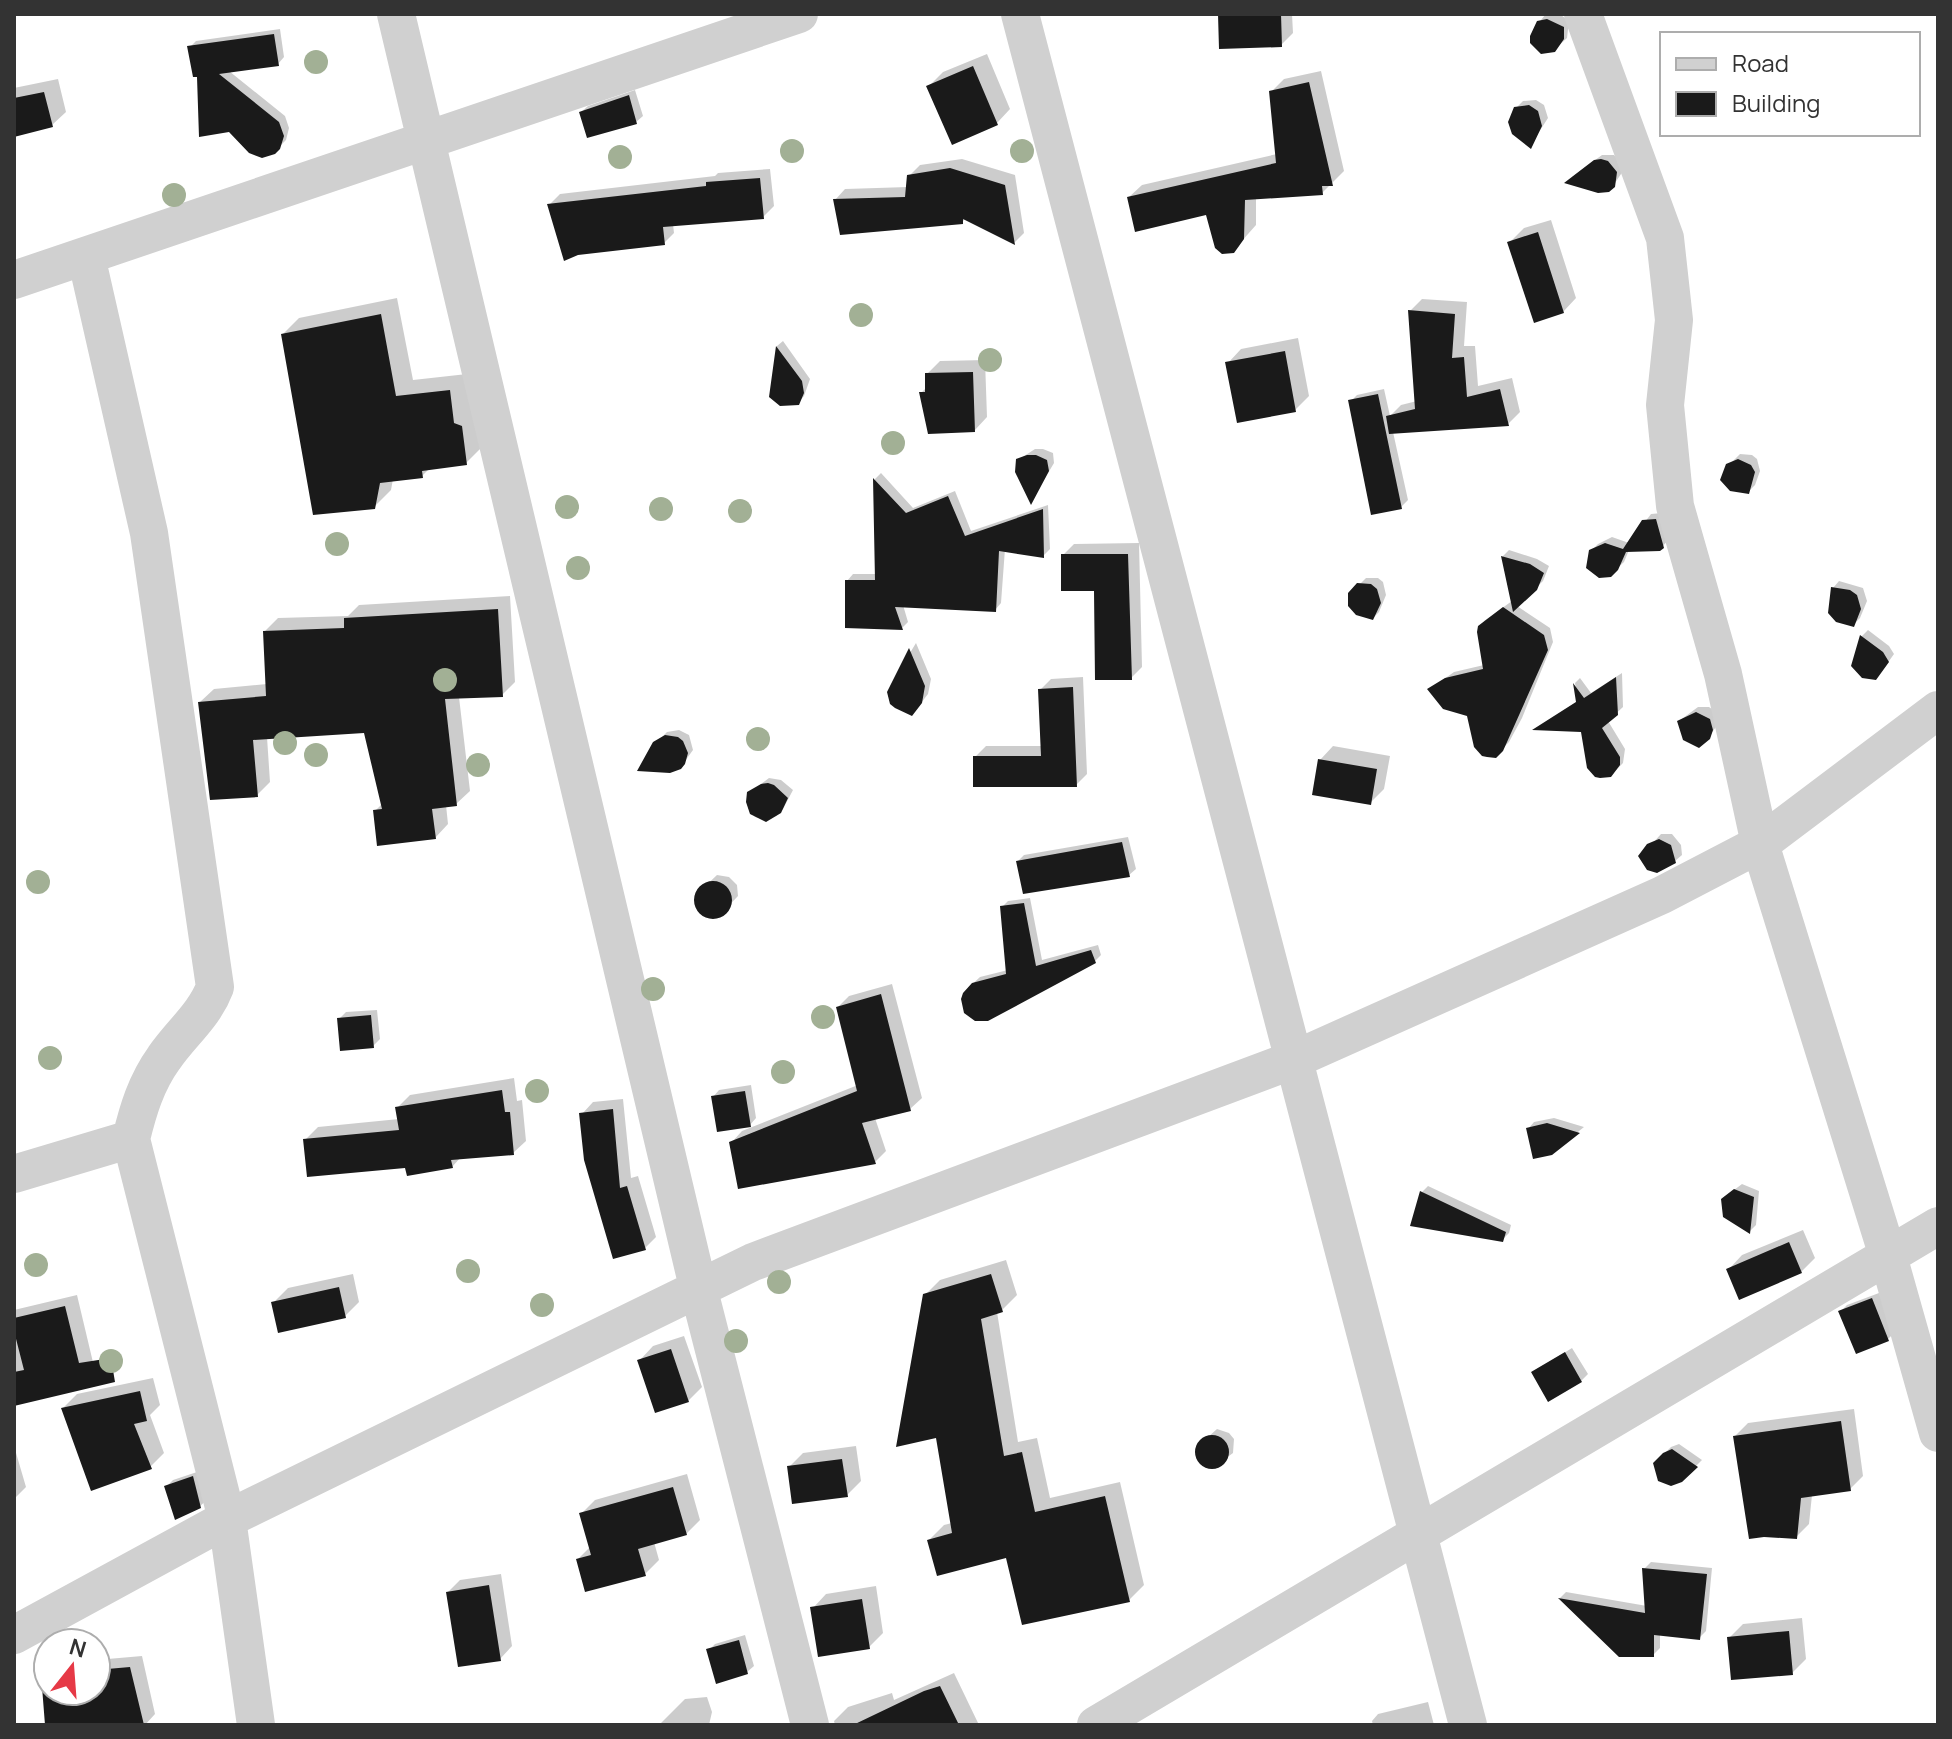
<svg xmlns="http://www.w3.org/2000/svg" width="1952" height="1739" font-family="Manrope,sans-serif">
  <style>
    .shadow { fill: #0003 }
    .building { fill: #1a1a1a }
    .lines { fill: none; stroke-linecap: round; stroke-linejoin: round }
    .street { stroke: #d0d0d0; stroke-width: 38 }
    .tree { fill: #a2b095 }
  </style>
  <rect width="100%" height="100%" fill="#fff"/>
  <path class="shadow" d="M 1220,14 L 1292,14 L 1293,33 L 1281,45 Z
    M 1545,15 L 1561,15 L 1569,21 L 1567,38 L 1554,50 L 1532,42 L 1533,30 Z
    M 280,29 L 284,57 L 278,64 L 229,71 L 285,116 L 289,128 L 286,140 L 274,152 L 199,75 L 190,47 L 196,41 Z
    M 987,54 L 1010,109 L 997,123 L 929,86 L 943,72 Z
    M 1321,71 L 1344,171 L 1322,193 L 1256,197 L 1256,225 L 1233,251 L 1207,213 L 1129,197 L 1142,185 L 1277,154 L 1271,92 L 1284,79 Z
    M 58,79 L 66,112 L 52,125 L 14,135 L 14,88 Z
    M 635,90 L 643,116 L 636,122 L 581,112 L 588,106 Z
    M 1536,100 L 1544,105 L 1548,118 L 1530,146 L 1516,108 L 1523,101 Z
    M 1602,155 L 1614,155 L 1623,165 L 1623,171 L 1615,183 L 1572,177 Z
    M 962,159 L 1015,175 L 1024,233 L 1015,242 L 966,218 L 962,222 L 835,200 L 845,189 L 908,187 L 909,176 L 920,165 Z
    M 770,169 L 774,206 L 763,217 L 673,224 L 674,233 L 664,243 L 549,205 L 560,194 L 715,176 L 718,173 Z
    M 1551,220 L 1576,298 L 1563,312 L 1510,242 L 1524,228 Z
    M 397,298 L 413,380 L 467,374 L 483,446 L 466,463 L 430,468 L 422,476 L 393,479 L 391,490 L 374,507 L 282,335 L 299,318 Z
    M 1422,299 L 1467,302 L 1464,346 L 1475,346 L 1478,386 L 1512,378 L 1520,412 L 1508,424 L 1393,432 L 1408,500 L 1401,507 L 1351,401 L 1357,395 L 1384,389 L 1390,416 L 1401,405 L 1417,401 L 1410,311 Z
    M 1298,338 L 1309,396 L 1295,410 L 1228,363 L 1241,349 Z
    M 783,341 L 810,379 L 804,396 L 798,403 L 771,396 L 777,346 Z
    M 985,360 L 987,417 L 975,430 L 921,393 L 927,387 L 927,374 L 940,361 Z
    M 1035,449 L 1043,449 L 1053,453 L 1054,463 L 1031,502 L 1018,460 Z
    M 1740,454 L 1752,455 L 1757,459 L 1760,471 L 1755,485 L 1748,492 L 1724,470 Z
    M 881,473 L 913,508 L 955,491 L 971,531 L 1048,505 L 1050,549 L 1044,555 L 1005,549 L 1001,603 L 995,610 L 903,605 L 908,622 L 902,628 L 847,626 L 847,581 L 853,574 L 877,574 L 875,479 Z
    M 1662,513 L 1669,539 L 1663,546 L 1629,550 L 1624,562 L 1610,575 L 1591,551 L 1598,544 L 1612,537 L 1629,543 L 1651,514 Z
    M 1139,543 L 1142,667 L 1131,678 L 1096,589 L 1063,555 L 1074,544 Z
    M 1509,550 L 1537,559 L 1549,566 L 1543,581 L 1517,606 L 1550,628 L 1553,642 L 1522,718 L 1509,742 L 1495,756 L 1469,715 L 1430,689 L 1454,672 L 1484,665 L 1479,633 L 1484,621 L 1512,601 L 1503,556 Z
    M 1366,578 L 1378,578 L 1383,582 L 1386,595 L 1379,612 L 1373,618 L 1350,594 Z
    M 1839,581 L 1863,588 L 1867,601 L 1860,618 L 1853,625 L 1833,588 Z
    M 510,596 L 515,682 L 502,695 L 459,697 L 470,791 L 456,804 L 446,805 L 448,824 L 435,838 L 375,811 L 383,803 L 365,731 L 267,737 L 270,782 L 257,795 L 200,702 L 214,689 L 267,684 L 265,631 L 278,618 L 348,616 L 359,605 Z
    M 1868,630 L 1889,646 L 1894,654 L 1882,671 L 1853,665 L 1862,636 Z
    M 916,643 L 931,679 L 928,694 L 918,707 L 890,698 L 890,686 Z
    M 1622,673 L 1623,707 L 1608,721 L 1625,749 L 1623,763 L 1616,770 L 1583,730 L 1537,728 L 1578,701 L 1575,683 L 1580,678 L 1591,693 Z
    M 1083,677 L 1087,774 L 1076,785 L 975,757 L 986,746 L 1043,746 L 1040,690 L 1051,679 Z
    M 1698,707 L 1709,707 L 1716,712 L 1718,724 L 1708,738 L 1679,721 Z
    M 679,730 L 689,735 L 693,750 L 680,768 L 660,739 L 667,732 Z
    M 1333,746 L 1390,756 L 1384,789 L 1370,803 L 1320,760 Z
    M 769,778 L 781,780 L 793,790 L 783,809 L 776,816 L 766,820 L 755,817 L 748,808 L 749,793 Z
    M 1661,834 L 1672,834 L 1681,845 L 1682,855 L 1675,861 L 1641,856 Z
    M 1128,837 L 1136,869 L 1129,875 L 1024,892 L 1018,861 L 1024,855 Z
    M 717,875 L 729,877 L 737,885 L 738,896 L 719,916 L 708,916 L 696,905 L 697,894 Z
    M 1030,898 L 1042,960 L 1098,945 L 1101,955 L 1095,961 L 968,988 L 980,977 L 1008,970 L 1002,907 L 1008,901 Z
    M 892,984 L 922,1098 L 910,1109 L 875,1118 L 886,1151 L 875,1162 L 731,1143 L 742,1131 L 858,1085 L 838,1007 L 849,996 Z
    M 377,1010 L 380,1039 L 373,1046 L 340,1018 L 346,1012 Z
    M 514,1078 L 517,1101 L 522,1100 L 526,1141 L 513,1153 L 461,1157 L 452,1167 L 407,1166 L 305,1140 L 318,1127 L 399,1119 L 397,1108 L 410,1095 Z
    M 751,1085 L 756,1118 L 750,1125 L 713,1097 L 719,1090 Z
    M 623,1099 L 631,1178 L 638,1176 L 656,1237 L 645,1248 L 582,1114 L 593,1102 Z
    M 1554,1118 L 1584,1127 L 1552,1153 L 1528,1129 L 1534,1122 Z
    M 1742,1184 L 1759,1191 L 1756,1225 L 1750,1231 L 1730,1193 Z
    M 1428,1186 L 1511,1225 L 1509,1233 L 1502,1240 L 1422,1192 Z
    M 1803,1230 L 1815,1258 L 1801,1272 L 1729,1269 L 1742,1255 Z
    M 1006,1260 L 1017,1295 L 1002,1310 L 997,1312 L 1018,1442 L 1037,1438 L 1050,1498 L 1120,1482 L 1144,1585 L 1129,1600 L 1008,1556 L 929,1540 L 944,1525 L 952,1523 L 925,1295 L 940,1280 Z
    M 353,1274 L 359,1302 L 345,1316 L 274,1302 L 288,1288 Z
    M 1879,1293 L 1894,1333 L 1888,1339 L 1840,1312 L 1847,1305 Z
    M 77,1295 L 96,1375 L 14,1404 L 14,1310 Z
    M 684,1336 L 702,1387 L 688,1401 L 640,1360 L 653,1346 Z
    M 1572,1348 L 1588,1374 L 1581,1381 L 1533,1372 Z
    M 153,1378 L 160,1405 L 150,1415 L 164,1453 L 150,1467 L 63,1408 L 77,1394 Z
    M 1854,1409 L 1863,1476 L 1850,1489 L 1812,1495 L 1809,1524 L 1796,1537 L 1735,1436 L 1748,1423 Z
    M 1217,1429 L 1229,1433 L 1234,1439 L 1233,1453 L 1214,1467 L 1205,1465 L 1197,1456 L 1198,1446 Z
    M 1679,1444 L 1702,1460 L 1681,1481 L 1655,1463 L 1671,1447 Z
    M 14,1446 L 26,1487 L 14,1499 Z
    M 856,1446 L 861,1481 L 847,1495 L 789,1467 L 803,1453 Z
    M 200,1471 L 207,1500 L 200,1506 L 167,1486 L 173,1480 Z
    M 687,1474 L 700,1520 L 686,1534 L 654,1542 L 659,1560 L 645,1574 L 578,1559 L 590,1547 L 581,1514 L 595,1500 Z
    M 1651,1562 L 1712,1568 L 1706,1631 L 1699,1638 L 1660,1634 L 1660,1648 L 1653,1655 L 1620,1655 L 1560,1598 L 1566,1592 L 1647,1606 L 1644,1569 Z
    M 501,1574 L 512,1646 L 500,1659 L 448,1592 L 460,1580 Z
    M 876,1586 L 883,1633 L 869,1647 L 813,1608 L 826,1594 Z
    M 1802,1618 L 1806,1659 L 1792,1673 L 1729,1638 L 1743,1624 Z
    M 745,1635 L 754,1666 L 747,1672 L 709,1650 L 715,1644 Z
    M 142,1656 L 155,1714 L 145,1725 L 47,1725 L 43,1675 L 48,1670 L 48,1691 L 96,1691 L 96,1660 Z
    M 954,1673 L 979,1725 L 835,1725 L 834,1721 L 848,1707 L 892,1693 L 894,1700 Z
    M 707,1697 L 712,1712 L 709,1725 L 659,1725 L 685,1699 Z
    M 1428,1702 L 1434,1725 L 1373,1725 L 1372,1721 L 1378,1714 Z"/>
  <path class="building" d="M 1218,14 L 1281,14 L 1282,47 L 1219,49 Z
    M 1547,19 L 1564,27 L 1564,39 L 1555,52 L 1541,54 L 1530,43 L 1530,36 L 1537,21 Z
    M 274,34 L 279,66 L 219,74 L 279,122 L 284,136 L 280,149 L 275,154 L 262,158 L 249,153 L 229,132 L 199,137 L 197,77 L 193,77 L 187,46 Z
    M 973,66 L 998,125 L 952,145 L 926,86 Z
    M 1309,82 L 1333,186 L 1322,186 L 1323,195 L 1245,200 L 1244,239 L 1234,253 L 1222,254 L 1215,248 L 1206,215 L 1135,232 L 1127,197 L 1276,163 L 1269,91 Z
    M 44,92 L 53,127 L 14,137 L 14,98 Z
    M 629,95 L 637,124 L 587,138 L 579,112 Z
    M 1529,105 L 1538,111 L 1542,126 L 1531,149 L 1512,134 L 1508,122 L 1514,107 Z
    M 1601,159 L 1608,161 L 1617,172 L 1615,187 L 1609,192 L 1598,193 L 1564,183 L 1594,160 Z
    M 950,168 L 1005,185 L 1015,245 L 963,219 L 963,224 L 840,235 L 833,199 L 905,197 L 907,175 Z
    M 760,178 L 764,219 L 663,227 L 665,245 L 578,255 L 564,261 L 547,204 L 706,186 L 706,182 Z
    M 1538,232 L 1564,313 L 1534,323 L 1507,242 Z
    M 1408,310 L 1455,314 L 1452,358 L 1464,357 L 1467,397 L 1500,389 L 1509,426 L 1389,434 L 1386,416 L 1415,409 Z
    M 381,314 L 396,396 L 450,390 L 454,423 L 462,426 L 467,465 L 422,471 L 423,478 L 380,483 L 375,509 L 313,515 L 281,334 Z
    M 776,346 L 802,381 L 804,393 L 799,405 L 780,406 L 769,397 Z
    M 1285,351 L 1296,412 L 1237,423 L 1225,362 Z
    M 973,372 L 975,432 L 928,434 L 919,392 L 925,392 L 925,373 Z
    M 1378,394 L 1402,509 L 1371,515 L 1348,400 Z
    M 1027,455 L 1036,455 L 1047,460 L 1049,471 L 1031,505 L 1015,472 L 1016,459 Z
    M 1738,459 L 1751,465 L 1755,472 L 1749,494 L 1730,491 L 1720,480 L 1726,464 Z
    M 873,478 L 906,513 L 948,496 L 965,536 L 1043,509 L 1044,558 L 999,551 L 996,612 L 895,607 L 903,630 L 845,628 L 845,580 L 875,580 Z
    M 1656,519 L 1664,548 L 1660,551 L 1626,552 L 1618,570 L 1611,577 L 1599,578 L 1586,568 L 1589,550 L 1605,543 L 1623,549 L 1642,520 Z
    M 1061,554 L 1128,554 L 1132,680 L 1095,680 L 1094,591 L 1061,591 Z
    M 1501,556 L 1530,564 L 1544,573 L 1537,590 L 1513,612 Z
    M 1357,583 L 1371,584 L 1377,589 L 1381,603 L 1373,620 L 1356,615 L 1348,606 L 1348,593 Z
    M 1831,587 L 1850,590 L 1857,595 L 1861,609 L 1854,627 L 1836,622 L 1828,613 Z
    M 1503,607 L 1544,635 L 1548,650 L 1503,751 L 1496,758 L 1487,757 L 1482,756 L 1474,747 L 1467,716 L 1443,709 L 1427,689 L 1445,678 L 1483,669 L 1477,632 L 1478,626 Z
    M 498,609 L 503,697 L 445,699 L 457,806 L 432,809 L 436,839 L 377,846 L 373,810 L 382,809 L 364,733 L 253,740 L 258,797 L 210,800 L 198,702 L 266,696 L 263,631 L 344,628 L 344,618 Z
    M 1860,635 L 1883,652 L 1889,662 L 1876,680 L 1862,678 L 1851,666 Z
    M 909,648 L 925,686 L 922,703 L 912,716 L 895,708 L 890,704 L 887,692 Z
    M 1616,677 L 1618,715 L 1602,728 L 1620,757 L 1620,765 L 1611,777 L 1600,778 L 1595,777 L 1587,768 L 1581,732 L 1532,730 L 1576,702 L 1573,683 L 1584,698 Z
    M 1073,687 L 1077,787 L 973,787 L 973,756 L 1041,756 L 1038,689 Z
    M 1696,712 L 1710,719 L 1713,730 L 1710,739 L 1699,748 L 1683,740 L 1677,721 Z
    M 665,735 L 678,737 L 683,741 L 688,753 L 685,764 L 681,769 L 670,773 L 637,771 L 653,742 Z
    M 1318,759 L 1377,769 L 1371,805 L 1312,795 Z
    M 768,783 L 774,785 L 788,798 L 781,813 L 766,822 L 750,814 L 746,802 L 747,792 L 761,784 Z
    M 1659,839 L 1671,845 L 1676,863 L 1657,873 L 1647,870 L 1638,856 L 1647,844 Z
    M 1122,842 L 1130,877 L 1023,894 L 1016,861 Z
    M694 900a19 19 0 1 1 38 0a19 19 0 1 1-38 0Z
    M 1024,903 L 1036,966 L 1091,950 L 1096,963 L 988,1021 L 975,1021 L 964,1013 L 961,999 L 963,993 L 972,983 L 1006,974 L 1000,906 Z
    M 881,994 L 911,1111 L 862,1123 L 876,1164 L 738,1189 L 729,1142 L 857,1091 L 836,1007 Z
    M 371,1015 L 374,1048 L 340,1051 L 337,1018 Z
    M 502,1090 L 505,1112 L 510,1112 L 514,1155 L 451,1160 L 453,1168 L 407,1176 L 405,1168 L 307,1177 L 303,1139 L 399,1130 L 395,1107 Z
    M 745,1091 L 751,1127 L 717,1132 L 711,1096 Z
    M 613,1109 L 620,1188 L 627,1186 L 646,1250 L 613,1259 L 584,1160 L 579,1113 Z
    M 1547,1123 L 1580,1133 L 1552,1155 L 1533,1159 L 1526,1128 Z
    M 1734,1189 L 1754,1197 L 1750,1234 L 1723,1217 L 1721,1199 Z
    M 1420,1191 L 1506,1232 L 1503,1242 L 1410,1226 Z
    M 1789,1242 L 1802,1273 L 1739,1300 L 1726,1269 Z
    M 991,1274 L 1003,1312 L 981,1319 L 1004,1456 L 1022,1452 L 1035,1512 L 1105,1496 L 1130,1602 L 1022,1625 L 1006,1558 L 937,1576 L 927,1540 L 952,1533 L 936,1438 L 896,1447 L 923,1294 Z
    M 339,1287 L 346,1318 L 278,1333 L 271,1302 Z
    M 1872,1298 L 1889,1341 L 1856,1354 L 1838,1311 Z
    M 65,1306 L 79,1363 L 111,1358 L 115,1382 L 14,1406 L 14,1372 L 24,1370 L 14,1331 L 14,1318 Z
    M 671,1349 L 689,1402 L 655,1413 L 637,1360 Z
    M 1565,1352 L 1582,1382 L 1548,1402 L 1531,1372 Z
    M 140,1391 L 147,1421 L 134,1424 L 152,1469 L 91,1491 L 61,1408 Z
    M 1841,1421 L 1851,1491 L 1801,1498 L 1797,1539 L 1764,1537 L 1749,1539 L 1733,1436 Z
    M1195 1452a17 17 0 1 1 34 0a17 17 0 1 1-34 0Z
    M 1672,1449 L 1698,1467 L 1682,1482 L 1671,1486 L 1658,1481 L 1653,1463 L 1663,1453 Z
    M 842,1459 L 848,1497 L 792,1504 L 787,1466 Z
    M 193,1476 L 201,1508 L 175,1520 L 164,1486 Z
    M 673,1487 L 687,1535 L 638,1549 L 646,1576 L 585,1592 L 576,1559 L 591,1555 L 579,1513 Z
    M 1642,1568 L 1707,1574 L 1700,1640 L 1654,1635 L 1654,1657 L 1619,1657 L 1558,1598 L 1645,1613 Z
    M 489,1585 L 501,1661 L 458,1667 L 446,1592 Z
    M 862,1599 L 870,1649 L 818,1657 L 810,1607 Z
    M 1789,1631 L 1793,1675 L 1731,1680 L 1727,1637 Z
    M 739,1640 L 748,1674 L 716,1684 L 706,1649 Z
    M 130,1667 L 144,1725 L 45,1725 L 41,1674 L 48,1673 L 48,1691 L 96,1691 L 96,1670 Z
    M 940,1686 L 959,1725 L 853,1725 L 924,1691 Z"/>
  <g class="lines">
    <path class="street" d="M 396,14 L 698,1287 L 810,1725
      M 1020,14 L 1468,1725
      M 1583,14 L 1665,238 L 1674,320 L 1665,405 L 1675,506 L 1723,674 L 1760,844 L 1888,1256 L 1938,1433
      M 86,256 L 149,533 L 215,987 C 204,1016 181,1033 164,1058 C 146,1083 138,1110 131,1139 L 227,1519 L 256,1725
      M 14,280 L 799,14
      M 14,1174 L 131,1139
      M 14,1635 L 227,1519 L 753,1262 L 1293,1060 L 1662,895 L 1760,844 L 1938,710
      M 1096,1725 L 1938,1226"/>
  </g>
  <g class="tree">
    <circle cx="316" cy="62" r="12"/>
    <circle cx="792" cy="151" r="12"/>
    <circle cx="1022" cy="151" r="12"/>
    <circle cx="620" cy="157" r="12"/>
    <circle cx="174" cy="195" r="12"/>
    <circle cx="861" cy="315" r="12"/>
    <circle cx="990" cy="360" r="12"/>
    <circle cx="893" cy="443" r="12"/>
    <circle cx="567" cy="507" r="12"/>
    <circle cx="661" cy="509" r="12"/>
    <circle cx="740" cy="511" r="12"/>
    <circle cx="337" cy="544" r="12"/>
    <circle cx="578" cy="568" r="12"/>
    <circle cx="445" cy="680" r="12"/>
    <circle cx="758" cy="739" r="12"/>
    <circle cx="285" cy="743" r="12"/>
    <circle cx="316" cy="755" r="12"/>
    <circle cx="478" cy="765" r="12"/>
    <circle cx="38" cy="882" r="12"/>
    <circle cx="653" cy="989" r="12"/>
    <circle cx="823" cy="1017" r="12"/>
    <circle cx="50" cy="1058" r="12"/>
    <circle cx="783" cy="1072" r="12"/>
    <circle cx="537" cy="1091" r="12"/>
    <circle cx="36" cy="1265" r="12"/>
    <circle cx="468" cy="1271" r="12"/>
    <circle cx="779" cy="1282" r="12"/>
    <circle cx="542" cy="1305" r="12"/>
    <circle cx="736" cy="1341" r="12"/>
    <circle cx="111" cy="1361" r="12"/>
  </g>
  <rect width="1952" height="1739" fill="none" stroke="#333333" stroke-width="32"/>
  <rect x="1660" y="32" width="260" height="104" fill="#ffffff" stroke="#adadad" stroke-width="2"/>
  <rect x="1676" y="58" width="40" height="12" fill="#d0d0d0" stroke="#adadad" stroke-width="2"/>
  <text x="1732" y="72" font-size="24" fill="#333333">Road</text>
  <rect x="1676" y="92" width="40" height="24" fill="#1a1a1a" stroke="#adadad" stroke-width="2"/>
  <text x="1732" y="112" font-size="24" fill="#333333">Building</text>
  <g transform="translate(72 1667) rotate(17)"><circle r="38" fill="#ffffff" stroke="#adadad" stroke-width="2"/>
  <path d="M0-6L14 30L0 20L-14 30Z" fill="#e63946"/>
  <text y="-12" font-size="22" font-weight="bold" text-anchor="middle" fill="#333333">N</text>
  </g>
</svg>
